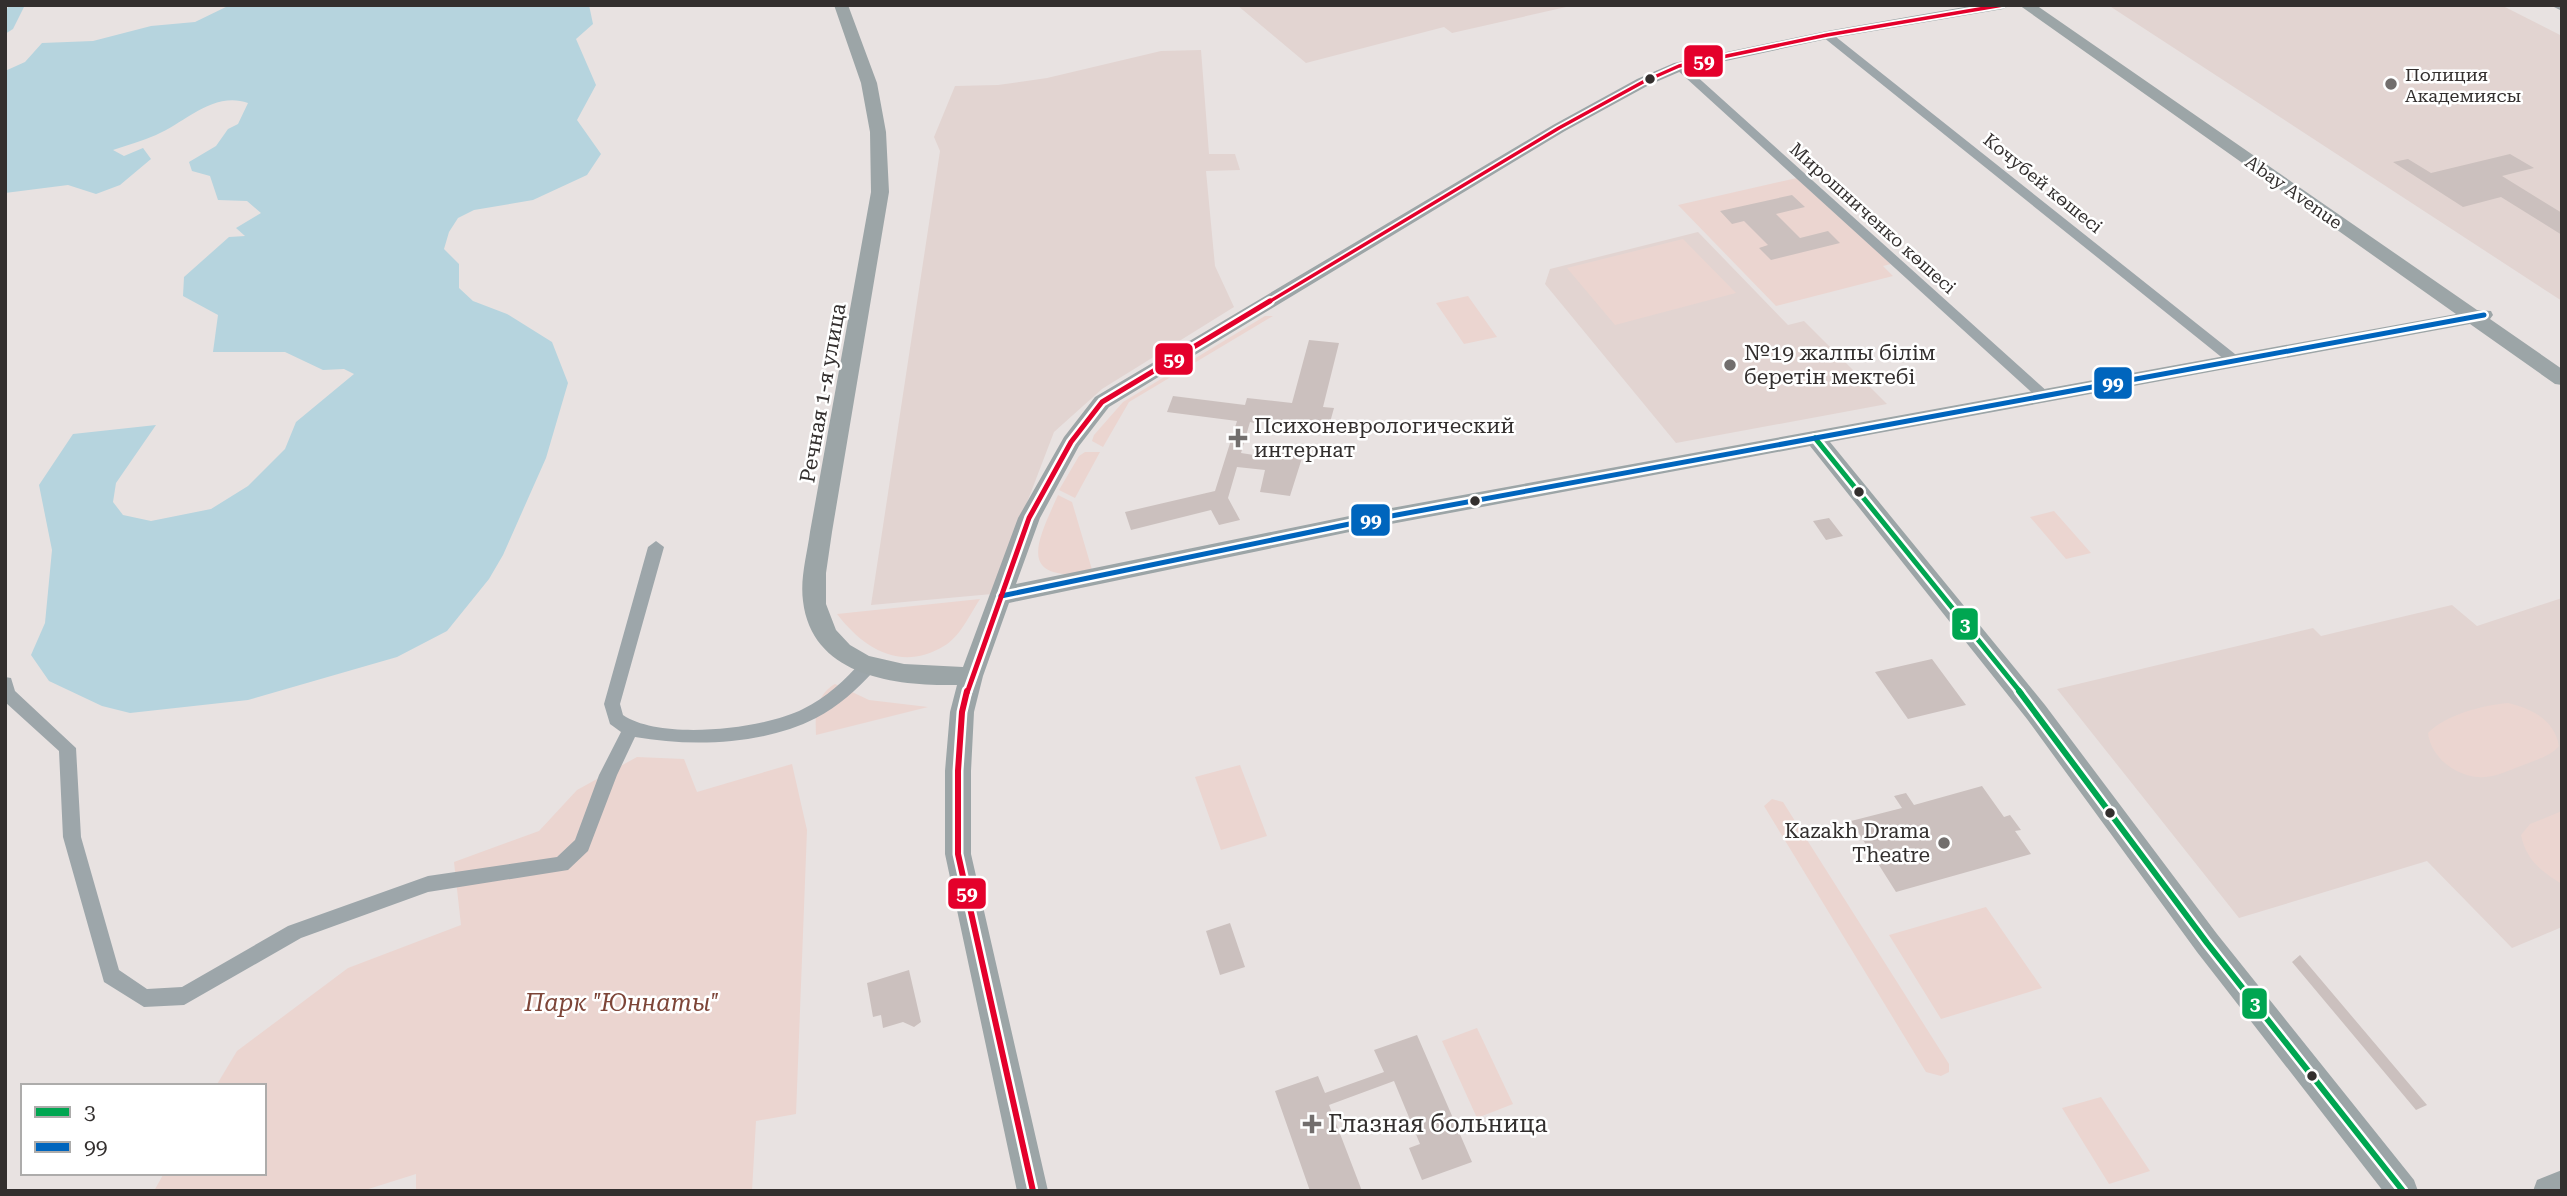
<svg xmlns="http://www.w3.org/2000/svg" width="2567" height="1196" font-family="'Roboto Serif',serif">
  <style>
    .built { fill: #e2d4d1 }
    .green { fill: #ebd5d0 }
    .water { fill: #b6d4de }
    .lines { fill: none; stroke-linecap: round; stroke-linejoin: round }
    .river { fill: #b6d4de; fill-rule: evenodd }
    .building { fill: #cbc0be }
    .street { fill: #9da6aa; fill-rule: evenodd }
    .secondary { fill: #9ca5a7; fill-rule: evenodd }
    .bus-1-far1-casing { stroke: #fff; stroke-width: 10 }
    .bus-1-casing { stroke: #fff; stroke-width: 11 }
    .bus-2-casing { stroke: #fff; stroke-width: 10 }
    .bus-3-far2-casing { stroke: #fff; stroke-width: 7 }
    .bus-3-far1-casing { stroke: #fff; stroke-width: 10 }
    .bus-3-casing { stroke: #fff; stroke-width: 11 }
    .bus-1-far1 { stroke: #00a651; stroke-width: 5 }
    .bus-1 { stroke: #00a651; stroke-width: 6 }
    .bus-2 { stroke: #0065bd; stroke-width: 5 }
    .bus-3-far2 { stroke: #e4002b; stroke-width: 3.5 }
    .bus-3-far1 { stroke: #e4002b; stroke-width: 5 }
    .bus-3 { stroke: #e4002b; stroke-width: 6 }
    .bus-dot { fill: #332f2e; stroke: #fff; stroke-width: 2.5 }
    .poi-dot { fill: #726e6d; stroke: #fff; stroke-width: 2.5 }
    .labels { text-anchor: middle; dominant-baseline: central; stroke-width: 5; stroke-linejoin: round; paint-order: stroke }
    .far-poi-label { font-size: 18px; fill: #332f2e; stroke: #fff; text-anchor: start }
    .far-street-label { font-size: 18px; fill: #332f2e; stroke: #fff }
    .poi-label { font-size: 21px; fill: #332f2e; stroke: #fff; text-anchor: start }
    .street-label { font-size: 21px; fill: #332f2e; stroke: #fff }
    .near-park-label { font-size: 24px; font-style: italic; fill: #7d4538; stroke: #fff }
    .near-poi-label { font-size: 24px; fill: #332f2e; stroke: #fff; text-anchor: start }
    .line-badge { stroke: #fff; stroke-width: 2.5 }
    .badge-label { font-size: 19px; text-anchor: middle; font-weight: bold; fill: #fff }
  </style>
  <rect width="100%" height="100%" fill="#e8e2e1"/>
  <path class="built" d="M 1237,5 L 1575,5 L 1452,33 L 1444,27 L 1306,63 Z
    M 2108,5 L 2501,5 L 2562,36 L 2562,301 Z
    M 1201,50 L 1209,154 L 1235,154 L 1240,170 L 1206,171 L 1215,266 L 1234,307 L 1102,389 L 1054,432 L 992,594 L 871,605 L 940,151 L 934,137 L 955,86 L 998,85 L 1047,78 L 1161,51 Z
    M 1698,232 L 1788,325 L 1804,321 L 1887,404 L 1676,443 L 1545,284 L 1550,269 Z
    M 2562,598 L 2562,927 L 2512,948 L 2427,861 L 2239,918 L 2057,689 L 2313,628 L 2321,636 L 2452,605 L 2477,626 Z"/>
  <path class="green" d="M 1797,178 L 1891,264 L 1883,266 L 1893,276 L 1776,306 L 1678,205 Z
    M 1683,239 L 1736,293 L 1615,325 L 1567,268 Z
    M 1468,296 L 1497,337 L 1464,344 L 1436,303 Z
    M 1265,316 L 1273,316 L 1129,402 L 1103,447 L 1092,441 L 1094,435 L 1123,402 Z
    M 1085,452 L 1100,452 L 1075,498 L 1059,490 L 1079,456 Z
    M 1058,495 L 1072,502 L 1093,573 C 1016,582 1036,544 1058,495 Z
    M 2054,511 L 2091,553 L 2066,559 L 2030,517 Z
    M 980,599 C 970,614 960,637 944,646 C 901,672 864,649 837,614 Z
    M 835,684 L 869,700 L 928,707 L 816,735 C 815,714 816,695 835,684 Z
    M 2508,703 C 2532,709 2554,719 2559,746 C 2550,756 2539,759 2526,764 C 2511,769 2494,779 2478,777 C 2454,775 2431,757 2428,733 C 2445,715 2483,705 2508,703 Z
    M 637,757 L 684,759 L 697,792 L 792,764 L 807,830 L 796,1114 L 756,1121 L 752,1191 L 416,1191 L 416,1174 L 362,1191 L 154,1191 L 164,1173 L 264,1173 L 264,1086 L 216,1086 L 237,1051 L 348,968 L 461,925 L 454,862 L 539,831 L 577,790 Z
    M 1240,765 L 1267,836 L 1221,850 L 1195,777 Z
    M 1772,799 L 1783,802 L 1949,1064 L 1949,1072 L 1941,1076 L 1926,1072 L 1764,806 Z
    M 2562,811 L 2562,884 C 2541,871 2526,860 2521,835 L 2530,824 Z
    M 1986,907 L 2042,988 L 1941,1019 L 1889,935 Z
    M 1477,1028 L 1513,1104 L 1477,1118 L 1442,1041 Z
    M 2101,1097 L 2150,1171 L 2109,1184 L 2062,1108 Z"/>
  <path class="water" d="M 230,5 L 589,5 L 593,24 L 576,39 L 596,85 L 577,120 L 601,154 L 587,175 L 533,200 L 474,210 L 458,218 L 449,232 L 444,249 L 459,264 L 459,288 L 473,301 L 507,314 L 552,342 L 568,383 L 546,458 L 503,555 L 489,579 L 447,631 L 397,657 L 248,700 L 130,713 L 102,706 L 49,681 L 31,655 L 45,623 L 52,550 L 39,485 L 73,434 L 156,425 L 116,483 L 113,502 L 123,515 L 151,521 L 211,509 L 248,486 L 285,449 L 296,422 L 354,374 L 344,369 L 323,370 L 285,352 L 213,352 L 218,315 L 183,296 L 184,277 L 229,237 L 245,236 L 236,228 L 261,213 L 247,201 L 218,200 L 210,176 L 192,171 L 189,162 L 216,146 L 228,129 L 238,124 L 248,103 C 213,91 185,123 156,135 C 142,141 127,145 113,150 L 124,156 L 143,148 L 151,159 L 120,185 L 96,194 L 68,185 L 5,193 L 5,71 L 25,62 L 42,43 L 93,41 L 151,26 L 195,22 Z"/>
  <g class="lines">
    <path class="river" d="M 9,5 L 25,5 L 13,29 L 5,34 L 5,13 Z"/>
  </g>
  <path class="building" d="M 2510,154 L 2534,168 L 2502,176 L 2562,213 L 2562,235 L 2501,197 L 2463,207 L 2393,162 L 2408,159 L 2431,173 Z
    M 1792,195 L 1805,207 L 1776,214 L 1800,238 L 1828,231 L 1840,243 L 1771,260 L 1759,248 L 1768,245 L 1744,221 L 1732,224 L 1720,211 Z
    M 1309,340 L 1339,343 L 1323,407 L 1334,408 L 1329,426 L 1256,417 L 1254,423 L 1250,422 L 1241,453 L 1267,457 L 1269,451 L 1303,455 L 1290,496 L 1260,492 L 1265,470 L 1237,467 L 1228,498 L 1240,520 L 1219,525 L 1211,510 L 1131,530 L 1125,512 L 1215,491 L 1237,421 L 1167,412 L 1173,396 L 1245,405 L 1247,398 L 1292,403 Z
    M 1829,518 L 1843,536 L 1826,540 L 1813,521 Z
    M 1932,659 L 1966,705 L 1908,719 L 1875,672 Z
    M 1982,786 L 2004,817 L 2010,815 L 2021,830 L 2015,831 L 2031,854 L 1896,892 L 1851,821 L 1902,808 L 1894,796 L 1906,793 L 1914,805 Z
    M 1230,923 L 1245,967 L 1220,975 L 1206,931 Z
    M 2300,955 L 2427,1105 L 2416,1110 L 2292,962 Z
    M 909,970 L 921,1022 L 914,1027 L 903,1022 L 883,1028 L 881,1015 L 873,1017 L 867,983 Z
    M 1417,1035 L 1472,1162 L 1422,1180 L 1409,1148 L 1420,1144 L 1394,1081 L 1329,1105 L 1362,1191 L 1310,1191 L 1275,1091 L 1318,1076 L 1325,1093 L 1384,1072 L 1374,1050 Z"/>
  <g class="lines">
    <path class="street" d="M 2550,5 L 2562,5 L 2562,11 Z
      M 1823,33 L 1831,33 L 2240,358 L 2242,361 L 2240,364 L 2230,364 L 1823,37 Z
      M 1675,64 L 1683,64 L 2049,393 L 2051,396 L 2049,399 L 2039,399 L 1675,68 Z
      M 656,541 L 664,547 L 620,704 L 623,715 C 661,741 764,729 803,709 C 826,698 845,680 862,661 L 874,661 L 876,666 L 874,671 C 857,689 838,707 816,718 C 763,745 692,747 635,737 L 617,775 L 588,851 L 568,870 L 428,892 L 301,938 L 184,1005 L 144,1007 L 104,982 L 63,837 L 59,751 L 5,702 L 5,677 L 11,678 L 15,691 L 76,748 L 81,837 L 119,970 L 147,989 L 182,987 L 288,926 L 428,876 L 557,857 L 575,840 L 599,775 L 621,732 L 610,724 L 604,704 L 648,547 Z"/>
    <path class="secondary" d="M 834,5 L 848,5 L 877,83 L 886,132 L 889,192 L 832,532 L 826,573 L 826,604 L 836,630 L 850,645 L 869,656 L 904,664 L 963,667 L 1018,518 L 1064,437 L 1095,397 L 1553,125 L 1637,79 L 1674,63 L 1827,31 L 1976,5 L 2010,5 L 2003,9 L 1827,39 L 1684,70 L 1649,85 L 1565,131 L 1109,407 L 1079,446 L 1040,518 L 1016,584 L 1364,513 L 2456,314 L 2019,5 L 2036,5 L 2477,310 L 2491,311 L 2493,315 L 2490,319 L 2562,369 L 2562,385 L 2555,384 L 2470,324 L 1830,442 L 2045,705 L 2217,934 L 2414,1180 L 2418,1191 L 2383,1191 L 2197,952 L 2027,719 L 1810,446 L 1364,529 L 1009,603 L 983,676 L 974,712 L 971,771 L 971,854 L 1048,1191 L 1017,1191 L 945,854 L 945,771 L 950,712 L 957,685 C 896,686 812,677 803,601 C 800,578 807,555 810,532 L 871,192 L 870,132 L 861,83 Z
      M 2562,1170 L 2562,1191 L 2533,1191 L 2537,1180 Z"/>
    <defs>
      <path id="bus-1-far1" d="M 1815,438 L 2021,693"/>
      <path id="bus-1" d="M 2019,691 L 2207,943 L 2403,1191"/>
      <path id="bus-2" d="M 1001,596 L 1364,521 L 2484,315"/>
      <path id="bus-3-far2" d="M 1267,303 L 1559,128 L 1643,82 L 1679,66 L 1827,35 L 2003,5"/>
      <path id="bus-3-far1" d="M 967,693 L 1029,518 L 1071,442 L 1102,402 L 1270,301"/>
      <path id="bus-3" d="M 967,691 L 962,712 L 958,771 L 958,854 L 1033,1191"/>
    </defs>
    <use href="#bus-1-far1" class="bus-1-far1-casing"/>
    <use href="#bus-1" class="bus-1-casing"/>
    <use href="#bus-2" class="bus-2-casing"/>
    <use href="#bus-3-far2" class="bus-3-far2-casing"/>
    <use href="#bus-3-far1" class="bus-3-far1-casing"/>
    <use href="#bus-3" class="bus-3-casing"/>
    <use href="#bus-1-far1" class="bus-1-far1"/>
    <use href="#bus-1" class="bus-1"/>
    <use href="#bus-2" class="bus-2"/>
    <use href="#bus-3-far2" class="bus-3-far2"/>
    <use href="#bus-3-far1" class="bus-3-far1"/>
    <use href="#bus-3" class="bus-3"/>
  </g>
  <g class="bus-dot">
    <circle cx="1650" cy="79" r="6"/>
    <circle cx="1859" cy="492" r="6"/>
    <circle cx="1475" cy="501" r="6"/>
    <circle cx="2110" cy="813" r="6"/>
    <circle cx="2312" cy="1076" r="6"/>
  </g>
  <g class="poi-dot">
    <circle cx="2391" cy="84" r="7"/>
    <circle cx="1730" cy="365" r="7"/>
    <path d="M1234.5 427.5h7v7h7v7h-7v7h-7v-7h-7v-7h7z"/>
    <circle cx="1944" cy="843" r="7"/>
    <path d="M1308.5 1113.5h7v7h7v7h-7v7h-7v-7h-7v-7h7z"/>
  </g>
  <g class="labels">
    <g class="far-poi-label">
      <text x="2405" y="74">Полиция<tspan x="2405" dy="21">Академиясы</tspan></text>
    </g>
    <g class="far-street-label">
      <text transform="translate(2043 183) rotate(39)">Кочубей көшесі</text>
      <text transform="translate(2294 192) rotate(35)">Abay Avenue</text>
      <text transform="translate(1873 218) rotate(42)">Мирошниченко көшесі</text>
    </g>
    <g class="poi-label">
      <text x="1744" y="353">№19 жалпы білім<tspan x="1744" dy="24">беретін мектебі</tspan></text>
      <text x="1254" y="426">Психоневрологический<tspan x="1254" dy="24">интернат</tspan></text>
      <text x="1930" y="831" text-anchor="end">Kazakh Drama<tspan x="1930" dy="24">Theatre</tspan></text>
    </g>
    <g class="street-label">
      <text transform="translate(823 393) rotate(-80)">Речная 1-я улица</text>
    </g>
    <g class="near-park-label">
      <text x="622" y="1003">Парк "Юннаты"</text>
    </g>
    <g class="near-poi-label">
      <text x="1328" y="1124">Глазная больница</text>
    </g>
  </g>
  <g class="line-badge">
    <rect x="1683" y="44" width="41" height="34" rx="7" fill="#e4002b"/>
    <rect x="1154" y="342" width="40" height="34" rx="7" fill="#e4002b"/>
    <rect x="2093" y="366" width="40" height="34" rx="7" fill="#0065bd"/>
    <rect x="1350" y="503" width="41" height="34" rx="7" fill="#0065bd"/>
    <rect x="1951" y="607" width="28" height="34" rx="7" fill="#00a651"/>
    <rect x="947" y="877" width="40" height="33" rx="7" fill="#e4002b"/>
    <rect x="2241" y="987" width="27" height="33" rx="7" fill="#00a651"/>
  </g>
  <g class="badge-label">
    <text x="1704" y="68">59</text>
    <text x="1174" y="366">59</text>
    <text x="2113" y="390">99</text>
    <text x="1371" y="527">99</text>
    <text x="1965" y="631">3</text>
    <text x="967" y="900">59</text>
    <text x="2255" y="1010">3</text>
  </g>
  <rect width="2567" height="1196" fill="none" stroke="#332f2e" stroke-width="14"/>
  <rect x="21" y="1084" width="245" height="91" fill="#ffffff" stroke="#adacab" stroke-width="2"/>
  <rect x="35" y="1107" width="35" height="10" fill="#00a651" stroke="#adacab" stroke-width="2"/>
  <text x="84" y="1119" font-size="21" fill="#332f2e">3</text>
  <rect x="35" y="1142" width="35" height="10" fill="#0065bd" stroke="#adacab" stroke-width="2"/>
  <text x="84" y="1154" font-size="21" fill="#332f2e">99</text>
</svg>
